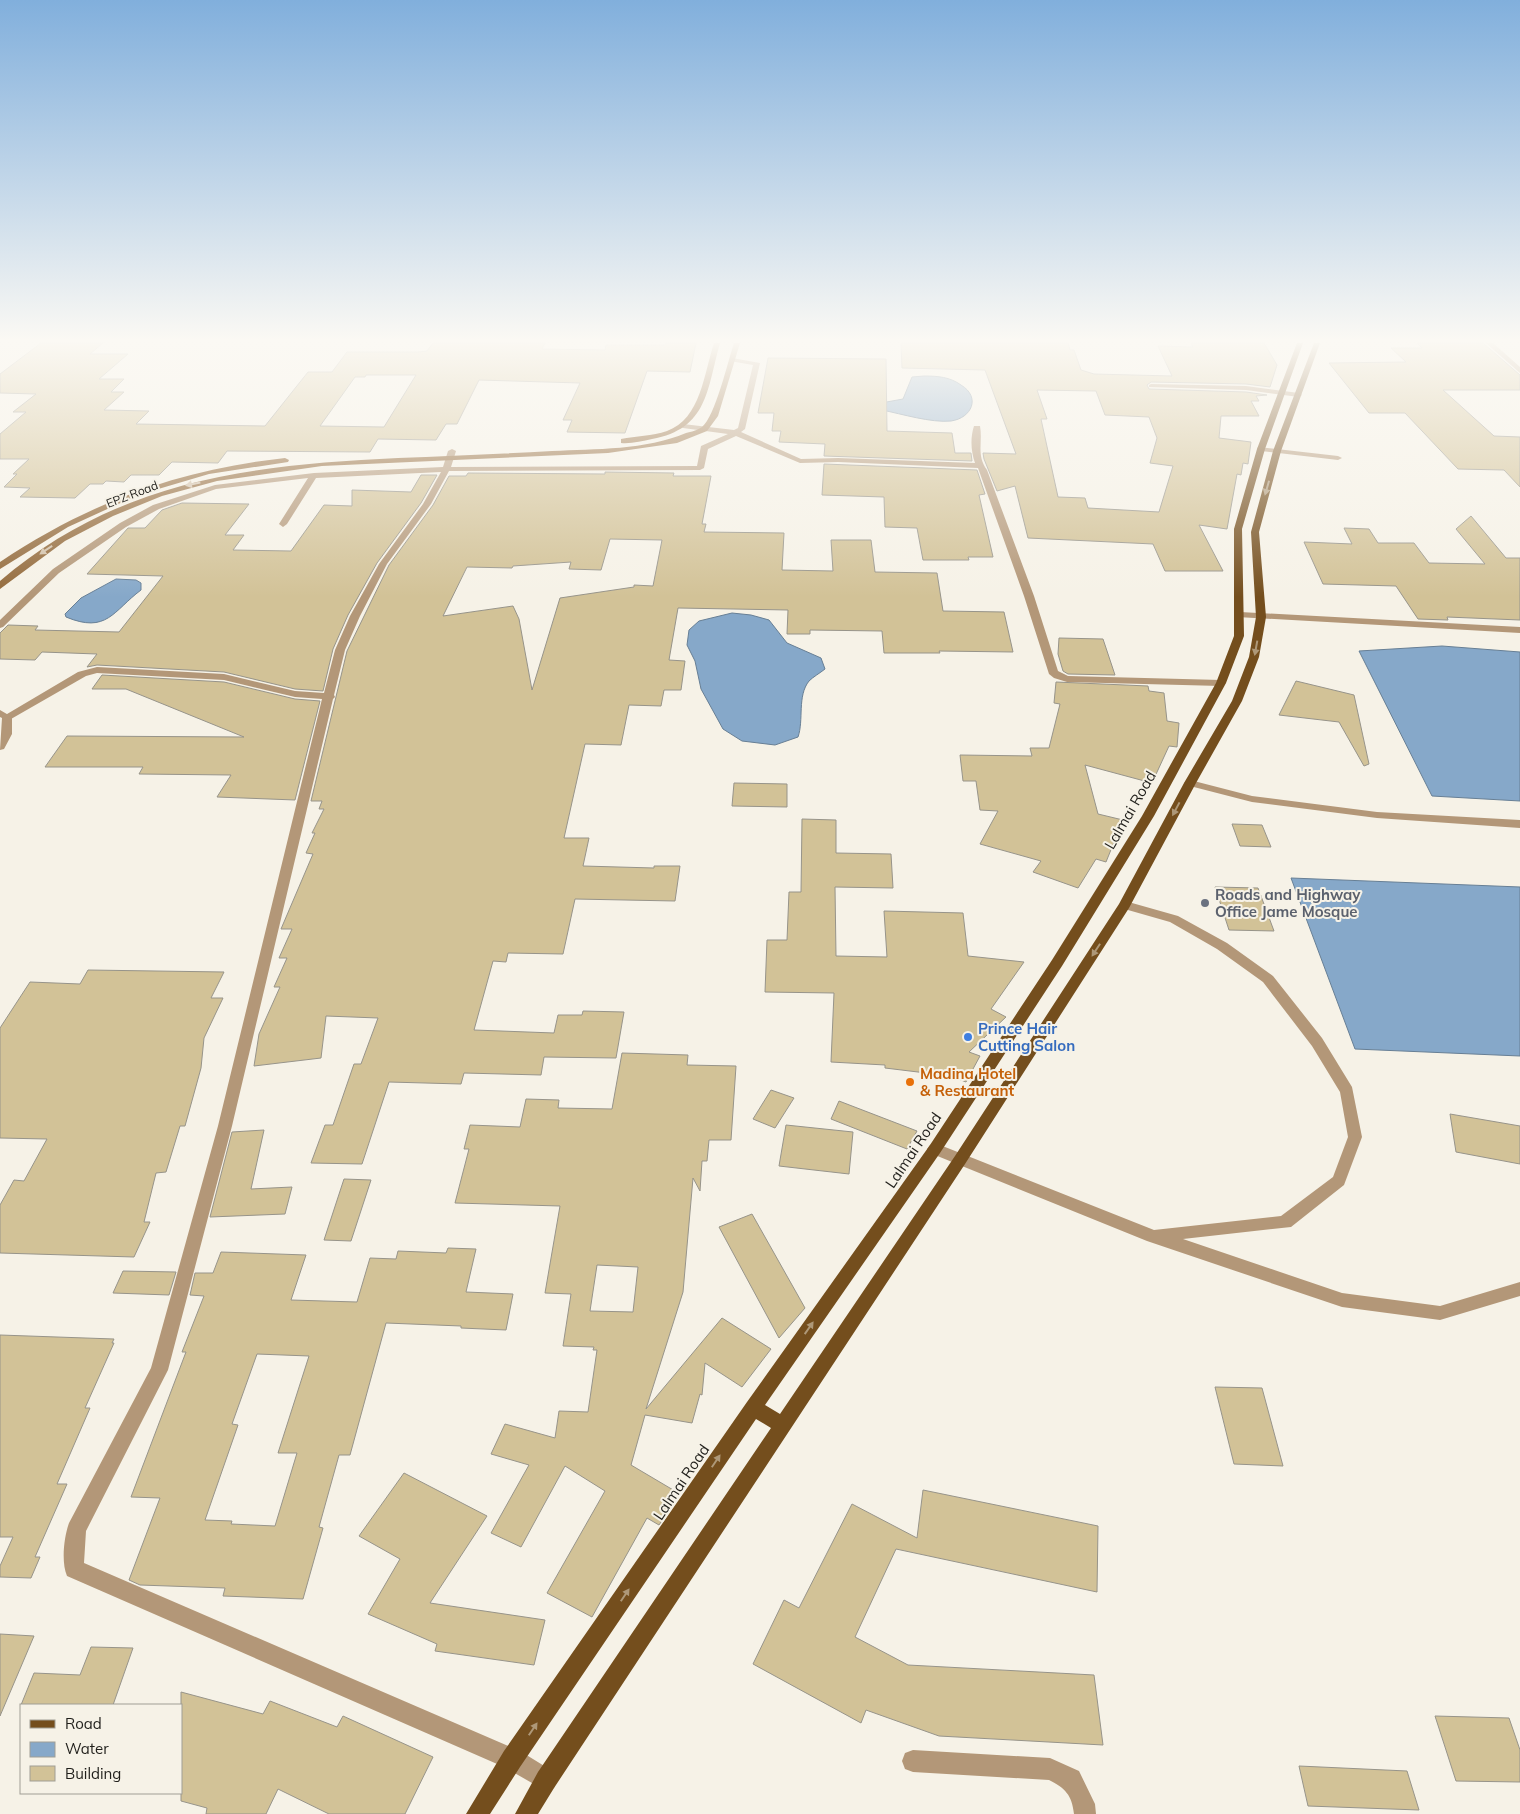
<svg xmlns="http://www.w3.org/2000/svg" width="1520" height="1814" font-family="Mulish,sans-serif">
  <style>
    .water { fill: #86a8c9; stroke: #677f95 }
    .building { fill: #d2c297; stroke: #97948a; fill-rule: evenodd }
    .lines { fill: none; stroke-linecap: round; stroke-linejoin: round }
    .minor { fill: #b39778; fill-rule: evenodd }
    .tertiary { fill: #b39778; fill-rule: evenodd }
    .secondary { fill: #936a3b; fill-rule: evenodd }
    .primary { fill: #744e1d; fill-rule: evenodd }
    .oneway { fill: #d3c2ab }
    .oneway2 { fill: #ae9878 }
    .worship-dot { fill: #6b7280; stroke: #f6f2e7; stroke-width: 2 }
    .shop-dot { fill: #3f7fe0; stroke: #f6f2e7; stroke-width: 2 }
    .food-dot { fill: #e8710a; stroke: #f6f2e7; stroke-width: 2 }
    .labels { text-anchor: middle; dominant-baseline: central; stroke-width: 4; stroke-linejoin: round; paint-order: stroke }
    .far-street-label { font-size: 12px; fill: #201f1b; stroke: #f6f2e7 }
    .street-label { font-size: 15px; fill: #201f1b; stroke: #f6f2e7 }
    .worship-label { font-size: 15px; font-weight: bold; fill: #5b616d; stroke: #f6f2e7; text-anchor: start }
    .shop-label { font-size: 15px; font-weight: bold; fill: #366cbe; stroke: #f6f2e7; text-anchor: start }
    .food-label { font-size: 15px; font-weight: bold; fill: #c56008; stroke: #f6f2e7; text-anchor: start }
  </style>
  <rect width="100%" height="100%" fill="#f6f2e7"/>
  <path class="water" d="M 924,376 C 938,376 950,377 961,385 C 981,397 972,418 951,421 C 931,423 902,414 882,410 L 881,403 L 903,399 L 912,377 Z
    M 116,579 L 136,580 L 141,583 L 141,590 C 113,611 107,634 66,617 L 65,614 L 81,598 Z
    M 732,613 L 751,615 L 769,620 L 787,643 L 821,658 L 825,669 C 820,673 813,677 809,681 C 797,696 804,720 798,737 L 775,745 L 742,741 L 723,729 L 701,689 L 695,661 L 687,645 L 689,630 L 699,621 Z
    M 1442,646 L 1520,652 L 1520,801 L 1432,796 L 1359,651 Z
    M 1291,878 L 1520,887 L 1520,1056 L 1355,1049 Z"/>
  <path class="building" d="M 41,343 L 103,343 L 90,354 L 128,354 L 99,379 L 124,379 L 111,392 L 124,392 L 104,410 L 149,411 L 136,424 L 265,426 L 308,372 L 332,372 L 347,352 L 418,352 L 427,351 L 433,343 L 545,343 L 542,349 L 605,350 L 606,345 L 665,345 L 666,343 L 696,343 L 690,372 L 647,371 L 625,433 L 567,432 L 572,420 L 563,420 L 580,383 L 479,380 L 457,424 L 446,424 L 436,440 L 378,439 L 370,452 L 227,451 L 218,463 L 172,462 L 159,475 L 131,475 L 124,482 L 106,481 L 103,484 L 90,484 L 75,498 L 20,497 L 30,488 L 4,487 L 17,474 L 13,474 L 29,459 L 0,459 L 0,434 L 26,412 L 13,412 L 36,394 L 0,393 L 0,374 ZM 366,375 L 416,375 L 384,427 L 320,426 L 355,377 L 365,377 Z
    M 901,343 L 1068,343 L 1070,350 L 1074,350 L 1081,370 L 1094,374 L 1172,376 L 1158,346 L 1193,347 L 1191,343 L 1264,343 L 1277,365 L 1270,387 L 1246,384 L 1151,382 L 1147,385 L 1149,389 L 1246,392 L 1267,395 L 1256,396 L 1259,401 L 1251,401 L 1259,416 L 1221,416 L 1219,438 L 1251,442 L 1248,464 L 1243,463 L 1241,475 L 1237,474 L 1227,529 L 1199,525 L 1223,571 L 1165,571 L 1153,544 L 1028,538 L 1015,486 L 997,491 L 984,459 L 983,453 L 1016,454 L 985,370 L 902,368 ZM 1037,390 L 1096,391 L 1105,415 L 1149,417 L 1157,438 L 1150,463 L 1173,466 L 1159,512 L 1088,508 L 1085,498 L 1058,497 L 1041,419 L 1047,419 Z
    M 1417,343 L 1483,343 L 1520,375 L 1520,390 L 1443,390 L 1494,436 L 1520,437 L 1520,487 L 1504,470 L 1458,469 L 1405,413 L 1369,413 L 1329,363 L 1406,362 L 1391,348 L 1422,348 Z
    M 768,358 L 886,359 L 887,431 L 952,433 L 955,453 L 971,453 L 972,461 L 824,456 L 825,444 L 779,442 L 781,431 L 772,431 L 774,413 L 758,413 Z
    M 824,464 L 977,470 L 985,494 L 979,495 L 993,557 L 968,557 L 969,560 L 923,560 L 917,528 L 885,527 L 884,497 L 822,495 Z
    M 605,472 L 674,473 L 673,476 L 711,476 L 702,524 L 706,524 L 704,532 L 784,533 L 782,570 L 833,571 L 831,540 L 871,540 L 875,572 L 937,573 L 943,611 L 1004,612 L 1013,652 L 939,651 L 940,653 L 884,653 L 882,631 L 810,630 L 810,634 L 787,634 L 788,610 L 678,608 L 669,660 L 685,661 L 681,690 L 664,690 L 661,706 L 629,705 L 621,745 L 585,744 L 564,838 L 589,838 L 583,866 L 654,868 L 654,866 L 680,866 L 675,901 L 575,899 L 563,954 L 508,953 L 506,962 L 493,961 L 474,1030 L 554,1033 L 558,1015 L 582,1015 L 583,1011 L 624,1012 L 616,1058 L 544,1057 L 541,1075 L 464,1073 L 461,1084 L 389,1082 L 362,1164 L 311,1163 L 325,1125 L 333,1125 L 354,1064 L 361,1064 L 378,1018 L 326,1016 L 321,1058 L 254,1066 L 259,1034 L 280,987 L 274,987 L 287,958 L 279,958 L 292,929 L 281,929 L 313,854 L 306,853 L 315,833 L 312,833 L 324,809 L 319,809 L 322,801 L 311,801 L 347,651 L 389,565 L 433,505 L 449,476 L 466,476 L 468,473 L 605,474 ZM 610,539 L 662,540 L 653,586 L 634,585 L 634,587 L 560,598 L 532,690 L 519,619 L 513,606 L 443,616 L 467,567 L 512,568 L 513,566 L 571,562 L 569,569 L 601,570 Z
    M 421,475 L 437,475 L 421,503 L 377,563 L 348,615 L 333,649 L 323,691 L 295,689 L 224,672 L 97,665 L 87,667 L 97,654 L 42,652 L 35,660 L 0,659 L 0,633 L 8,625 L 38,626 L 35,630 L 119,632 L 163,576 L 87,574 L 128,528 L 145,528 L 162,510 L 182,503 L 249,504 L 225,535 L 244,535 L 233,550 L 291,551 L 324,505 L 352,506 L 352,490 L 411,492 Z
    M 1471,516 L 1506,558 L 1520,558 L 1520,620 L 1447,617 L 1448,620 L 1418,619 L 1396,586 L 1323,584 L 1304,542 L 1352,544 L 1344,528 L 1369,529 L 1378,543 L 1414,543 L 1429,563 L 1485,564 L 1456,529 Z
    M 1059,638 L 1103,639 L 1115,675 L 1068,674 L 1063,671 L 1058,654 Z
    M 102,675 L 224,682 L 295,699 L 320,701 L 295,800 L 217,797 L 231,775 L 139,774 L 143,767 L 45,767 L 67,736 L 244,737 L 126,689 L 92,689 Z
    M 1296,681 L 1354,695 L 1369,764 L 1364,766 L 1339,722 L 1279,715 Z
    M 1056,682 L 1148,686 L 1149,691 L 1164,693 L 1167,721 L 1179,723 L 1177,747 L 1169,746 L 1152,783 L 1085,765 L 1098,814 L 1123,820 L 1106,862 L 1096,859 L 1078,888 L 1033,872 L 1041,861 L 980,844 L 998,811 L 980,810 L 976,781 L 963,781 L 960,755 L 1032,756 L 1030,748 L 1049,748 L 1060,704 L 1054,703 Z
    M 734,783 L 787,784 L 787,807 L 732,806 Z
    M 802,819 L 836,820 L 836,853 L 891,854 L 893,888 L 835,887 L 836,956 L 887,957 L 884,911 L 963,913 L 968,956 L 1024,962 L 991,1009 L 1006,1017 L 969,1052 L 980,1056 L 966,1082 L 951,1076 L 885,1068 L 885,1065 L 831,1062 L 834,993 L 765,992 L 767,940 L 787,940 L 789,892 L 801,892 Z
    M 1232,824 L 1262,825 L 1271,847 L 1240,846 Z
    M 1215,887 L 1258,888 L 1274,931 L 1229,930 Z
    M 88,970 L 224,972 L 211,998 L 223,998 L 204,1038 L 201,1068 L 185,1126 L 180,1126 L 166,1172 L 156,1173 L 144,1222 L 150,1222 L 134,1257 L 0,1253 L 0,1205 L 14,1180 L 24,1181 L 47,1139 L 0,1138 L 0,1028 L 30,982 L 80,984 Z
    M 622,1053 L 688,1055 L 687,1065 L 736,1066 L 731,1140 L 709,1140 L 707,1161 L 702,1161 L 700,1191 L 693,1178 L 683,1292 L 646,1409 L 722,1318 L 771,1349 L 742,1387 L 705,1363 L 702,1395 L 700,1394 L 692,1423 L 645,1415 L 631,1465 L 680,1494 L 659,1525 L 647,1518 L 592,1617 L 547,1593 L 605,1491 L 565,1466 L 521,1547 L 491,1533 L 529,1465 L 491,1454 L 505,1424 L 555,1438 L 559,1411 L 588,1412 L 597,1350 L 593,1350 L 594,1347 L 563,1346 L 571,1294 L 545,1293 L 560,1206 L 455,1203 L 469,1149 L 464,1149 L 470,1125 L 520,1127 L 526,1099 L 559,1100 L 558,1108 L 612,1109 ZM 597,1265 L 638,1267 L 633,1312 L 590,1311 Z
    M 771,1090 L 794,1098 L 775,1128 L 753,1119 Z
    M 839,1101 L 917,1131 L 907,1149 L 831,1119 Z
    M 1450,1114 L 1520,1126 L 1520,1164 L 1456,1152 Z
    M 786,1125 L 853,1132 L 849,1174 L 779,1166 Z
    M 264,1130 L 251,1189 L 292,1187 L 285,1214 L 210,1217 L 232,1132 Z
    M 344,1179 L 371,1180 L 351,1241 L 324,1240 Z
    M 752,1214 L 805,1308 L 779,1338 L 719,1227 Z
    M 448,1248 L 476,1249 L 466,1292 L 513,1294 L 506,1330 L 461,1328 L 461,1326 L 386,1323 L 350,1455 L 339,1455 L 319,1527 L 323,1528 L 303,1599 L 223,1596 L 225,1588 L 140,1585 L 129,1580 L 160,1498 L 131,1497 L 186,1352 L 182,1352 L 204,1296 L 190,1295 L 195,1273 L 213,1273 L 221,1252 L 306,1255 L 291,1300 L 357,1302 L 370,1258 L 396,1259 L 398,1251 L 446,1253 ZM 257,1354 L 309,1356 L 278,1453 L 297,1453 L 275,1526 L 231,1524 L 232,1521 L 205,1520 L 238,1425 L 232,1424 Z
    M 123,1271 L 176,1272 L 169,1295 L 113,1293 Z
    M 0,1335 L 114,1339 L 112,1343 L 114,1343 L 85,1408 L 90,1408 L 57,1484 L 67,1484 L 35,1557 L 40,1557 L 31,1578 L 0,1577 L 0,1566 L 13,1537 L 0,1537 Z
    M 1215,1387 L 1262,1388 L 1283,1466 L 1234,1464 Z
    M 404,1473 L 487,1516 L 430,1603 L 545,1620 L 534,1665 L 435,1651 L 437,1644 L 368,1614 L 400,1559 L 359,1536 Z
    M 923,1490 L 1098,1526 L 1097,1592 L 896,1549 L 855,1637 L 908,1665 L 1094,1675 L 1103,1745 L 939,1736 L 866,1710 L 861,1723 L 753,1664 L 784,1600 L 799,1608 L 852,1504 L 917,1538 Z
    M 0,1634 L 34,1636 L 0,1716 Z
    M 91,1647 L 133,1648 L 113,1705 L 21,1705 L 34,1673 L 80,1675 Z
    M 181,1692 L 263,1714 L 270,1701 L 337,1727 L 343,1716 L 433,1757 L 405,1814 L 329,1814 L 278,1789 L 266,1814 L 206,1814 L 207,1808 L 181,1801 Z
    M 1435,1716 L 1509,1718 L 1520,1750 L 1520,1782 L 1456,1781 Z
    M 1299,1766 L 1407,1771 L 1419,1810 L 1308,1806 Z"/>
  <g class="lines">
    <path class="minor" d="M 1486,343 L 1493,343 L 1520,367 L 1520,373 Z
      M 732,358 L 760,363 L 745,429 L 741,432 L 801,459 L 838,458 L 975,463 C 971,452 970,438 974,426 L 980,426 C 983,442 976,455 987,470 L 1034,596 L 1058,671 L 1068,676 L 1221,680 L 1226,683 L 1221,686 L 1067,682 L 1054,678 L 1049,674 L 1024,596 L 978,468 L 838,462 L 800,463 L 736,436 L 708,449 L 704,468 L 700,470 L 449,471 L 431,504 L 387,564 L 360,616 L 345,650 L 334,695 L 335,697 L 333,699 L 232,1126 L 168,1370 L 86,1531 L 84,1563 L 520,1751 L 554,1772 L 557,1780 L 554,1788 L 546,1791 L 504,1767 L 67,1576 C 61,1562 64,1537 69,1523 L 151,1368 L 218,1126 L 322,699 L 295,697 L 224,680 L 97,673 L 86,676 L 11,719 L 3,719 L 2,717 L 78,672 L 97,667 L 224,674 L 295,691 L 324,693 L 335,650 L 350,616 L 379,564 L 423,504 L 441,472 L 316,478 L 287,524 L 283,527 L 279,524 L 308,478 L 216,489 L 159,509 L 126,527 L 59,573 L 3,627 L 0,628 L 0,620 L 53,569 L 120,523 L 153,505 L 215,485 L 314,473 L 443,467 L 448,451 L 452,449 L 456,451 L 451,467 L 697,466 L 701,446 L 728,434 L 683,428 L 679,426 L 683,424 L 734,430 L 738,428 L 753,365 L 730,361 L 730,359 Z
      M 1151,384 L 1246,386 L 1299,393 L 1302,395 L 1299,397 L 1246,390 L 1149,387 L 1149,385 Z
      M 1258,447 L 1338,456 L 1342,458 L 1338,460 L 1261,451 L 1257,449 Z
      M 1240,612 L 1520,627 L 1520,633 L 1237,617 L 1235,615 Z
      M 1190,780 L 1252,796 L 1377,812 L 1520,820 L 1520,828 L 1377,818 L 1252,802 L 1186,785 L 1184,783 Z
      M 1125,901 L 1178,916 L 1227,943 L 1273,976 L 1322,1038 L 1352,1087 L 1362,1137 L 1344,1185 L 1291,1227 L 1183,1239 L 1342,1293 L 1440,1306 L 1520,1282 L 1520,1296 L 1440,1320 L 1342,1307 L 1147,1241 L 930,1153 L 927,1149 L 930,1145 L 935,1143 L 940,1145 L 1154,1230 L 1281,1216 L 1333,1177 L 1348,1137 L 1340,1092 L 1312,1046 L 1263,982 L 1217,949 L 1170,922 L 1121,908 L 1119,905 L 1121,902 Z
      M 913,1750 L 1050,1758 L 1079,1771 L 1095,1804 L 1096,1814 L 1074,1814 C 1072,1795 1065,1788 1049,1780 L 913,1772 L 905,1769 L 902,1761 L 905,1753 Z"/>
    <path class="tertiary" d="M 0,710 L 12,717 L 12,734 L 4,749 L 0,750 L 2,718 L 0,717 Z"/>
    <path class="secondary" d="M 714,343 L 720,343 C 707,389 708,429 652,439 C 642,441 631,444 621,443 L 621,439 C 636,436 652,436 667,431 C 701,419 704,373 714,343 Z
      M 734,343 L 740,343 L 718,416 L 707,431 L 677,443 L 608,453 L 322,466 L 217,481 L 162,496 L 113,516 L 65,541 L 0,589 L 0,581 C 118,480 250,465 398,458 C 449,456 501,454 552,451 C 595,449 646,450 686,433 C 691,432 698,430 702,427 C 715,417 728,361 734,343 Z
      M 285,458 L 289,460 L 288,462 L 209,474 L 138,495 L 68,527 L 0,569 L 0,562 C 90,502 178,470 285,458 Z"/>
    <path class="primary" d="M 1297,343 L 1303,343 L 1265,449 L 1242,529 L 1244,636 L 1226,683 L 1154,816 L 1062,966 L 940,1153 L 765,1405 L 780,1414 L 955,1156 L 1119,904 L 1184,783 L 1232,701 L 1249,657 L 1256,617 L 1251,532 L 1273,451 L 1314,343 L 1320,343 L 1281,451 L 1259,532 L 1266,617 L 1259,657 L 1242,701 L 1196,783 L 1129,908 L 965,1164 L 554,1788 L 538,1814 L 515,1814 L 538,1772 L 771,1428 L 756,1419 L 520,1767 L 490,1814 L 466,1814 L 504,1751 L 747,1402 L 930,1145 L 1052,960 L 1142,816 L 1216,683 L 1234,636 L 1234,529 L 1257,449 Z"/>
  </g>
  <defs><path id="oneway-solid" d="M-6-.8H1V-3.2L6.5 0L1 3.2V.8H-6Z" transform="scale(1.25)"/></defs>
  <g class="oneway">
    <use href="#oneway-solid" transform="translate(193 484) rotate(168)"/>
    <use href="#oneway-solid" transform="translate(46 550) rotate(146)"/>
  </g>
  <g class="oneway2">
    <use href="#oneway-solid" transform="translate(1267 488) rotate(106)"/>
    <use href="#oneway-solid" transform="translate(1256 648) rotate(100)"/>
    <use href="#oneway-solid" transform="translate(1176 809) rotate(118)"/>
    <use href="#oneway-solid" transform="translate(1096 950) rotate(123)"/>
    <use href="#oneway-solid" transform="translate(809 1328) rotate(-55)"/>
    <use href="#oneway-solid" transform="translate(716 1461) rotate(-56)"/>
    <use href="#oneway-solid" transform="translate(625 1595) rotate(-56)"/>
    <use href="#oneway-solid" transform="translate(533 1729) rotate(-56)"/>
  </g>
  <linearGradient id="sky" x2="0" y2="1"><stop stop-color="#81afdc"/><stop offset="0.57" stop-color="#fbf9f4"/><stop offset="1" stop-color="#fbf9f4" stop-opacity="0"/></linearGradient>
  <rect width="1520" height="597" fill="url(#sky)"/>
  <circle class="worship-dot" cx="1205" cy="903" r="5"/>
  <circle class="shop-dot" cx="968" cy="1037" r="5"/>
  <circle class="food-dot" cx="910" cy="1082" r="5"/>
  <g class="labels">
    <g class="far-street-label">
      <text transform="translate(132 494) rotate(-21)">EPZ Road</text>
    </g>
    <g class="street-label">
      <text transform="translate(1130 810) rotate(-60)">Lalmai Road</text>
      <text transform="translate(913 1150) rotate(-56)">Lalmai Road</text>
      <text transform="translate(681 1482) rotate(-56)">Lalmai Road</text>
    </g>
    <g class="worship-label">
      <text x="1215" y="894">Roads and Highway<tspan x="1215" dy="17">Office Jame Mosque</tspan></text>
    </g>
    <g class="shop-label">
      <text x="978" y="1028">Prince Hair<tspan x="978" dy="17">Cutting Salon</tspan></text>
    </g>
    <g class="food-label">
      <text x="920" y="1073">Madina Hotel<tspan x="920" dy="17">&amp; Restaurant</tspan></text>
    </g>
  </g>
  <rect x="20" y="1704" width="162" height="90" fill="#f6f2e7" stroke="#a09e95"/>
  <rect x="30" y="1720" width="25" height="8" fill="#744e1d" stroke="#a09e95"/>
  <text x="65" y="1729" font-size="15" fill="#201f1b">Road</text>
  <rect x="30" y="1742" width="25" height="15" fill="#86a8c9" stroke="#a09e95"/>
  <text x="65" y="1754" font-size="15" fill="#201f1b">Water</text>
  <rect x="30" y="1766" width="25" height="15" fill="#d2c297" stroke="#a09e95"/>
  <text x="65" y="1779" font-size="15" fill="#201f1b">Building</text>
</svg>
